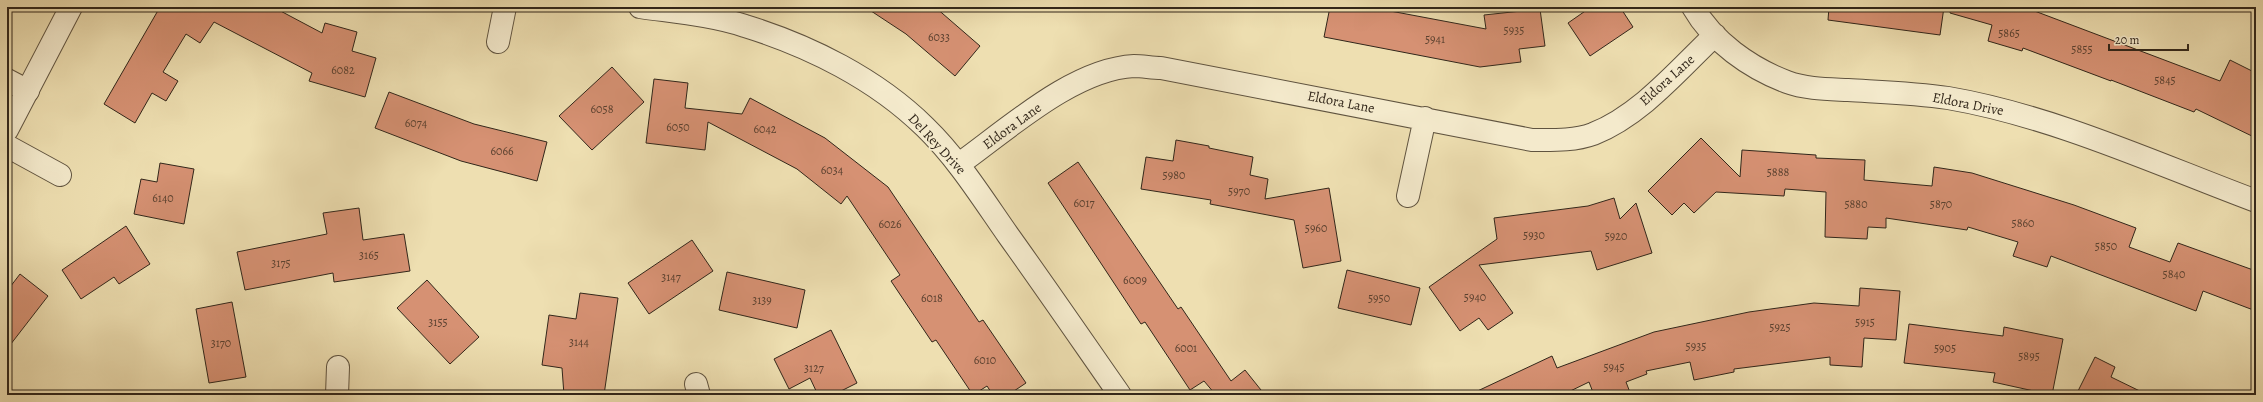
<svg xmlns="http://www.w3.org/2000/svg" width="2263" height="402" font-family="Alegreya,serif">
  <style>
    .building { fill: #d69173; stroke: #31261a }
    .lines { fill: none; stroke-linecap: round; stroke-linejoin: round }
    .minor-casing { stroke: #605440; stroke-width: 24 }
    .tertiary-casing { stroke: #605440; stroke-width: 24 }
    .minor { stroke: #f4eacc; stroke-width: 22 }
    .tertiary { stroke: #f4eacc; stroke-width: 22 }
    .labels { text-anchor: middle; dominant-baseline: central; stroke-width: 3.5; stroke-linejoin: round; paint-order: stroke }
    .number-label { font-size: 12px; fill: #5a4130 }
    .street-label { font-size: 14px; fill: #31261a; stroke: #f4eacc }
  </style>
  <rect width="100%" height="100%" fill="#eedfb1"/>
  <filter id="stains"><feTurbulence type="fractalNoise" baseFrequency=".005" numOctaves="4"/><feColorMatrix values="0 0 0 0 .2 0 0 0 0 .09 0 0 0 0 .02 0 0 0 .5 -.17"/></filter>
  <radialGradient id="worn" r=".72"><stop offset=".6" stop-color="#630" stop-opacity="0"/><stop offset="1" stop-color="#630" stop-opacity=".3"/></radialGradient>
  <path class="building" d="M 160,7 L 273,7 L 322,33 L 325,23 L 357,32 L 352,51 L 376,58 L 365,97 L 309,81 L 312,73 L 214,22 L 200,43 L 186,34 L 163,72 L 178,81 L 166,101 L 152,93 L 135,123 L 104,104 Z
    M 865,7 L 935,7 L 980,46 L 955,76 L 906,34 Z
    M 1330,7 L 1386,7 L 1385,10 L 1486,29 L 1484,15 L 1540,9 L 1545,46 L 1519,49 L 1521,62 L 1480,67 L 1324,37 Z
    M 1591,7 L 1620,7 L 1633,27 L 1590,56 L 1568,23 Z
    M 1829,7 L 1944,7 L 1940,35 L 1828,20 Z
    M 1951,7 L 2024,7 L 2220,81 L 2230,60 L 2256,73 L 2256,138 L 2196,109 L 2194,112 L 2111,80 L 2111,81 L 2023,48 L 2022,51 L 1988,41 L 1992,25 L 1950,13 Z
    M 612,67 L 644,102 L 592,150 L 559,116 Z
    M 654,79 L 688,83 L 685,108 L 742,114 L 750,98 L 825,138 L 888,187 L 979,322 L 983,320 L 1026,383 L 1008,395 L 993,395 L 987,386 L 973,395 L 936,340 L 932,342 L 891,281 L 900,275 L 847,196 L 841,204 L 797,169 L 708,122 L 705,150 L 646,143 Z
    M 389,92 L 474,124 L 547,142 L 537,181 L 461,161 L 375,128 Z
    M 1701,138 L 1740,177 L 1742,150 L 1816,155 L 1816,158 L 1865,160 L 1864,180 L 1932,186 L 1934,167 L 1972,173 L 2074,205 L 2136,228 L 2129,247 L 2170,262 L 2178,243 L 2256,271 L 2256,311 L 2203,291 L 2196,311 L 2051,256 L 2047,267 L 2013,256 L 2018,242 L 1968,227 L 1967,230 L 1886,218 L 1886,228 L 1868,227 L 1867,239 L 1825,237 L 1826,192 L 1785,189 L 1784,196 L 1716,192 L 1694,213 L 1684,203 L 1672,215 L 1648,191 Z
    M 1176,140 L 1209,146 L 1209,148 L 1253,157 L 1250,175 L 1268,179 L 1265,199 L 1329,188 L 1341,261 L 1303,268 L 1294,220 L 1210,204 L 1211,200 L 1141,189 L 1146,157 L 1173,161 Z
    M 1078,162 L 1178,309 L 1181,307 L 1231,381 L 1245,370 L 1265,395 L 1213,395 L 1215,394 L 1204,381 L 1190,390 L 1145,322 L 1141,324 L 1048,183 Z
    M 160,163 L 194,169 L 184,224 L 134,214 L 141,179 L 157,182 Z
    M 1614,198 L 1620,219 L 1636,203 L 1652,253 L 1597,270 L 1591,251 L 1479,265 L 1513,313 L 1488,330 L 1479,318 L 1460,331 L 1429,287 L 1497,239 L 1494,218 L 1588,206 Z
    M 359,208 L 363,240 L 404,234 L 410,271 L 334,282 L 333,273 L 245,290 L 237,252 L 327,234 L 323,213 Z
    M 126,226 L 150,264 L 119,284 L 114,277 L 81,299 L 62,270 Z
    M 692,240 L 713,271 L 649,314 L 628,283 Z
    M 1347,270 L 1420,288 L 1411,325 L 1338,308 Z
    M 727,272 L 805,290 L 797,328 L 719,310 Z
    M 20,274 L 48,296 L 7,349 L 7,291 Z
    M 427,280 L 479,337 L 450,364 L 397,308 Z
    M 1860,288 L 1900,291 L 1896,340 L 1864,338 L 1862,367 L 1830,365 L 1830,357 L 1734,369 L 1734,372 L 1694,380 L 1690,362 L 1646,371 L 1647,374 L 1626,382 L 1631,395 L 1594,395 L 1589,382 L 1562,395 L 1469,395 L 1552,356 L 1557,368 L 1654,332 L 1749,312 L 1814,303 L 1859,306 Z
    M 580,293 L 618,298 L 604,395 L 564,395 L 562,368 L 542,365 L 549,315 L 576,319 Z
    M 232,302 L 246,377 L 209,383 L 196,309 Z
    M 1909,324 L 2003,336 L 2004,327 L 2063,339 L 2052,395 L 1993,382 L 1995,373 L 1904,363 Z
    M 831,330 L 857,383 L 833,395 L 818,395 L 810,378 L 789,389 L 774,359 Z
    M 2095,357 L 2115,367 L 2111,377 L 2148,395 L 2076,395 Z"/>
  <g class="lines">
    <defs>
      <path id="minor" d="M 640,7 C 674,12 712,15 745,26 C 810,46 876,79 925,127 C 958,159 982,198 1008,235 C 1046,288 1083,342 1120,395
        M 1693,7 C 1713,42 1750,68 1787,82 C 1806,89 1828,89 1848,90 C 1881,92 1915,93 1948,98 C 2053,116 2157,164 2256,201
        M 498,42 L 505,7
        M 7,80 L 28,91
        M 7,146 L 60,175
        M 959,164 C 1007,130 1073,69 1134,66 C 1143,66 1152,68 1161,68 L 1532,140 C 1552,140 1574,141 1593,134 C 1641,115 1678,70 1715,35
        M 1408,196 L 1425,118
        M 696,384 L 699,395
        M 337,395 L 338,367"/>
      <path id="tertiary" d="M 7,130 L 71,7"/>
    </defs>
    <use href="#minor" class="minor-casing"/>
    <use href="#tertiary" class="tertiary-casing"/>
    <use href="#minor" class="minor"/>
    <use href="#tertiary" class="tertiary"/>
  </g>
  <g class="labels">
    <g class="number-label">
      <text x="1514" y="30">5935</text>
      <text x="2009" y="33">5865</text>
      <text x="939" y="37">6033</text>
      <text x="1435" y="39">5941</text>
      <text x="2082" y="49">5855</text>
      <text x="343" y="70">6082</text>
      <text x="2165" y="80">5845</text>
      <text x="602" y="109">6058</text>
      <text x="416" y="123">6074</text>
      <text x="678" y="127">6050</text>
      <text x="765" y="129">6042</text>
      <text x="502" y="151">6066</text>
      <text x="832" y="170">6034</text>
      <text x="1778" y="172">5888</text>
      <text x="1174" y="175">5980</text>
      <text x="1239" y="191">5970</text>
      <text x="163" y="198">6140</text>
      <text x="1084" y="203">6017</text>
      <text x="1856" y="204">5880</text>
      <text x="1941" y="204">5870</text>
      <text x="2023" y="223">5860</text>
      <text x="890" y="224">6026</text>
      <text x="1316" y="228">5960</text>
      <text x="1534" y="235">5930</text>
      <text x="1616" y="236">5920</text>
      <text x="2106" y="246">5850</text>
      <text x="369" y="255">3165</text>
      <text x="281" y="263">3175</text>
      <text x="2174" y="274">5840</text>
      <text x="671" y="277">3147</text>
      <text x="1135" y="280">6009</text>
      <text x="1475" y="297">5940</text>
      <text x="932" y="298">6018</text>
      <text x="1379" y="298">5950</text>
      <text x="762" y="300">3139</text>
      <text x="438" y="322">3155</text>
      <text x="1865" y="322">5915</text>
      <text x="1780" y="327">5925</text>
      <text x="579" y="342">3144</text>
      <text x="221" y="343">3170</text>
      <text x="1696" y="346">5935</text>
      <text x="1186" y="348">6001</text>
      <text x="1945" y="348">5905</text>
      <text x="2029" y="356">5895</text>
      <text x="985" y="360">6010</text>
      <text x="1614" y="367">5945</text>
      <text x="814" y="368">3127</text>
    </g>
    <g class="street-label">
      <text transform="translate(1667 80) rotate(-42)">Eldora Lane</text>
      <text transform="translate(1341 102) rotate(11)">Eldora Lane</text>
      <text transform="translate(1968 104) rotate(11)">Eldora Drive</text>
      <text transform="translate(1012 126) rotate(-36)">Eldora Lane</text>
      <text transform="translate(937 144) rotate(47)">Del Rey Drive</text>
    </g>
  </g>
  <rect width="2263" height="402" fill="none" stroke="#eedfb1" stroke-width="24"/>
  <rect x="8" y="8" width="2247" height="386" fill="none" stroke="#31261a" stroke-width="2"/>
  <rect x="12" y="12" width="2239" height="378" fill="none" stroke="#31261a"/>
  <path d="M2109 44v6h79v-6" fill="none" stroke="#31261a" stroke-width="2"/>
  <text x="2115" y="44" font-size="12" fill="#31261a" stroke="#f4eacc" stroke-width="3" paint-order="stroke">20 m</text>
  <rect width="100%" height="100%" filter="url(#stains)"/>
  <rect width="100%" height="100%" fill="url(#worn)"/>
</svg>
